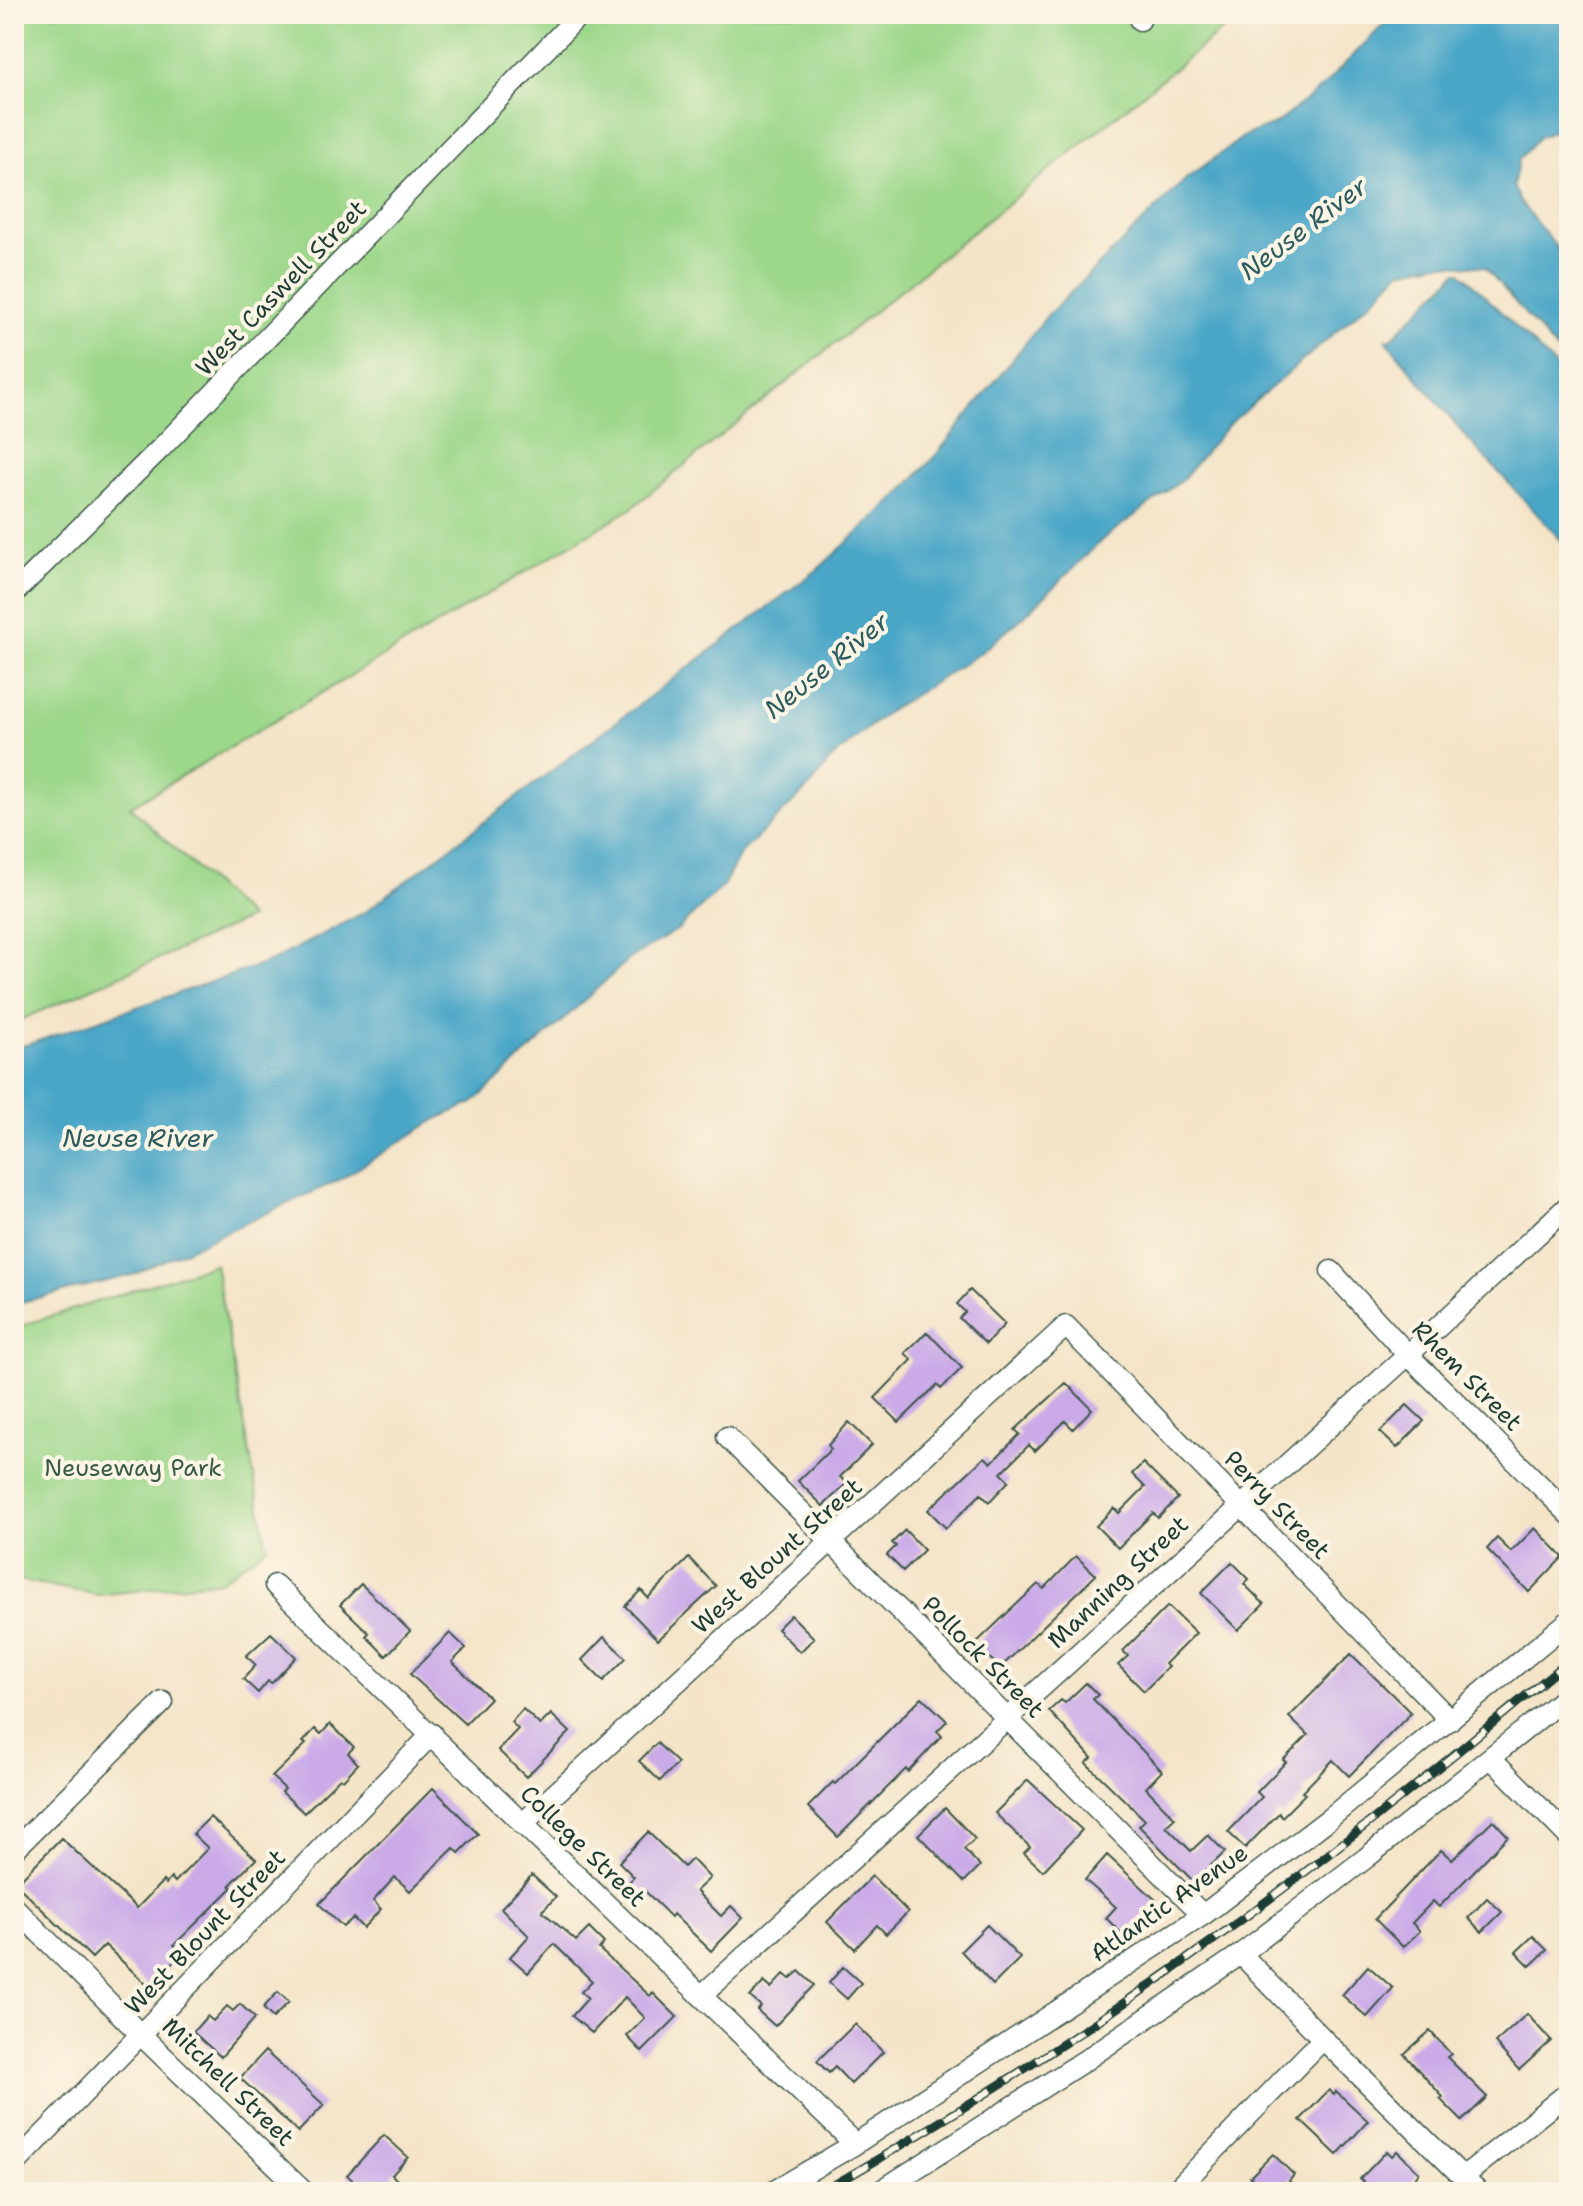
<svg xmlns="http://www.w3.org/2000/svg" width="1583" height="2206" font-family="'Shantell Sans',sans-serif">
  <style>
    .green { fill: #9cd78a; stroke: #5e8a5f; stroke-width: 2 }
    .water { fill: #48a6c7; stroke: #34727e; stroke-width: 2 }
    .building { fill: #caabe8 }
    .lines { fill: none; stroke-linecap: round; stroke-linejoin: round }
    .minor-casing { stroke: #3f564a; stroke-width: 23 }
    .minor { stroke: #fff; stroke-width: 20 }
    .rail-casing { stroke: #1f3d34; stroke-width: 9 }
    .rail { stroke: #fcf5e5; stroke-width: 6; stroke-dasharray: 18; stroke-linecap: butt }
    .labels { text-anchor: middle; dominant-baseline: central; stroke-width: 8; stroke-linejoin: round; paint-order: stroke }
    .street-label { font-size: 24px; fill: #1f3d34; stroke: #fcf5e5 }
    .park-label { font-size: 24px; fill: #385c45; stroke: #fcf5e5 }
    .water-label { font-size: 26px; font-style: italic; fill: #2b5c60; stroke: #fcf5e5 }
  </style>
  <rect width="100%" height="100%" fill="#fcf5e5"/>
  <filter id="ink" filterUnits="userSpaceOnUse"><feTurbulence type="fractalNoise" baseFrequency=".0125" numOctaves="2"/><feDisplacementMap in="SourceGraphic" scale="16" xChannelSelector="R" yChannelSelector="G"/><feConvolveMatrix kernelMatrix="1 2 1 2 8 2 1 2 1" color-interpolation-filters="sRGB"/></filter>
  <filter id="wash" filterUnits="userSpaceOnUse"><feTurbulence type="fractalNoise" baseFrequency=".006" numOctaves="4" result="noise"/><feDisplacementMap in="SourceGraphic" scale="32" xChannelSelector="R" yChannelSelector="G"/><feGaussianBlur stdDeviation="1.8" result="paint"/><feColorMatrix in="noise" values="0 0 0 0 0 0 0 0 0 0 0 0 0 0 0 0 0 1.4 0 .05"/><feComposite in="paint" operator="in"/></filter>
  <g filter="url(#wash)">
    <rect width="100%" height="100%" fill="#f4e4c8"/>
    <path class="green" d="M 14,14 L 1242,14 L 629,510 L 130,807 L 250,918 L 14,1023 Z
      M 215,1264 L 267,1547 L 220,1581 L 99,1595 L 14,1579 L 14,1328 Z"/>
    <path class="water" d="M 1394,14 L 1569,14 L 1569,125 L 1539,137 L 1519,159 L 1513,186 L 1520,202 L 1569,263 L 1569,365 L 1485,267 L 1439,263 L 1400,271 L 1376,297 L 1228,425 L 1182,480 L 1103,539 L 1022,618 L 979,654 L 886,713 L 830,760 L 813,783 L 741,853 L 723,886 L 677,930 L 628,960 L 473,1103 L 437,1119 L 339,1180 L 132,1275 L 14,1304 L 14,1049 L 272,961 L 365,912 L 817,570 L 898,496 L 936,455 L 1047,316 L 1186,179 L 1246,135 L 1277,123 L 1322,87 Z
      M 1457,272 L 1461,272 L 1569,380 L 1569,549 L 1470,441 L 1388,343 L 1386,339 L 1390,340 Z"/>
    <g id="blocks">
      <path class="building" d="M 970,1290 L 1005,1324 L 986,1344 L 959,1318 L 965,1312 L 957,1304 Z
        M 927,1332 L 962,1368 L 941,1389 L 937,1385 L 899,1422 L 875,1398 L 912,1360 L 905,1353 Z
        M 1066,1383 L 1092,1409 L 1073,1429 L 1065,1421 L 1035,1451 L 1029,1445 L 1001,1473 L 1009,1481 L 989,1502 L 981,1494 L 946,1528 L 928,1510 L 985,1457 L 991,1463 L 1020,1434 L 1015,1430 Z
        M 1407,1405 L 1424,1421 L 1397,1448 L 1380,1432 Z
        M 849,1422 L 872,1445 L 840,1477 L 847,1483 L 823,1506 L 798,1481 L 831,1449 L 828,1445 Z
        M 1143,1463 L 1178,1498 L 1158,1518 L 1153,1513 L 1118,1548 L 1096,1526 L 1114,1508 L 1119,1513 L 1145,1487 L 1132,1474 Z
        M 1535,1528 L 1563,1557 L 1529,1592 L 1487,1549 L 1497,1538 L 1511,1552 Z
        M 905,1530 L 924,1550 L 903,1571 L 887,1555 L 896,1546 L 892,1543 Z
        M 1076,1556 L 1096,1575 L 1000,1668 L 975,1644 L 1038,1584 L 1044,1589 Z
        M 689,1558 L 716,1586 L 658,1640 L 625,1606 L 641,1590 L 648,1598 Z
        M 1232,1562 L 1249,1579 L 1244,1584 L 1264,1604 L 1238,1630 L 1201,1593 Z
        M 361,1584 L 410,1631 L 386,1656 L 366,1636 L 369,1633 L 340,1605 Z
        M 1168,1606 L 1196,1633 L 1165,1664 L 1168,1667 L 1144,1691 L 1118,1665 L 1128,1656 L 1123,1651 Z
        M 791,1615 L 814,1638 L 800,1652 L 777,1629 Z
        M 271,1633 L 296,1657 L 272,1683 L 268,1681 L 258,1693 L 243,1679 L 256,1665 L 246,1656 Z
        M 450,1633 L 466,1648 L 452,1662 L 490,1698 L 465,1724 L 410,1674 Z
        M 604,1637 L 626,1658 L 603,1681 L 582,1660 Z
        M 1351,1654 L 1411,1713 L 1349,1776 L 1333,1760 L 1302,1792 L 1305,1794 L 1282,1817 L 1279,1813 L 1245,1848 L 1228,1832 L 1262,1797 L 1257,1792 L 1286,1762 L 1283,1760 L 1308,1735 L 1289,1717 Z
        M 1086,1683 L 1098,1695 L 1093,1699 L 1162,1771 L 1146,1788 L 1175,1818 L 1166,1826 L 1191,1851 L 1208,1835 L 1225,1852 L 1194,1882 L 1139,1826 L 1145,1820 L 1086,1763 L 1092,1758 L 1049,1711 L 1061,1700 L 1065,1703 Z
        M 922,1697 L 947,1721 L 937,1731 L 942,1736 L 908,1772 L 906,1769 L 838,1837 L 808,1807 L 833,1782 L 835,1784 Z
        M 523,1709 L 540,1725 L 551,1714 L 570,1732 L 526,1777 L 498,1750 L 518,1729 L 511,1722 Z
        M 330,1724 L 354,1747 L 348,1753 L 358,1764 L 343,1780 L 340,1778 L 304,1813 L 282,1792 L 285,1789 L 272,1777 L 306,1744 L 303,1742 L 315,1729 L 321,1734 Z
        M 657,1743 L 678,1763 L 660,1781 L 639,1761 Z
        M 1028,1780 L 1082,1830 L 1043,1871 L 1024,1853 L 1030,1847 L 995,1813 Z
        M 433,1788 L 478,1834 L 459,1853 L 454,1848 L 410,1891 L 395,1877 L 373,1901 L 381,1909 L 363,1928 L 353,1918 L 343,1927 L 319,1904 Z
        M 945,1808 L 975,1839 L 964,1849 L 980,1866 L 964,1882 L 918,1835 Z
        M 210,1817 L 256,1859 L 230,1885 L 232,1888 L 174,1945 L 182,1953 L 149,1987 L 105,1945 L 92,1958 L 16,1884 L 61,1838 L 137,1908 L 163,1881 L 166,1884 L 171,1878 L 175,1882 L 208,1848 L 193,1834 Z
        M 1493,1820 L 1508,1836 L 1439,1907 L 1433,1901 L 1412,1923 L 1420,1931 L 1403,1947 L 1375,1919 L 1441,1850 L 1452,1860 Z
        M 648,1832 L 684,1867 L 692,1859 L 710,1878 L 696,1891 L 721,1916 L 731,1906 L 743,1918 L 711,1951 L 673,1914 L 671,1917 L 644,1890 L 641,1894 L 629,1882 L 634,1877 L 619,1862 Z
        M 1107,1855 L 1157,1901 L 1123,1935 L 1106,1918 L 1116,1907 L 1085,1880 Z
        M 532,1875 L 556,1897 L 542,1911 L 576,1941 L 589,1928 L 604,1943 L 599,1949 L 650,1996 L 653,1993 L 677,2017 L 642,2052 L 627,2036 L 645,2018 L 625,1997 L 592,2033 L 572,2016 L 588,1998 L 581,1992 L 592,1981 L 554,1944 L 528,1973 L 510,1957 L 529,1936 L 501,1908 Z
        M 872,1876 L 908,1912 L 886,1934 L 877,1925 L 855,1949 L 827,1922 Z
        M 1487,1898 L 1502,1912 L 1482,1932 L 1468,1918 Z
        M 987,1925 L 1020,1958 L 993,1985 L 961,1951 Z
        M 1533,1936 L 1547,1950 L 1530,1966 L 1516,1952 Z
        M 1368,1966 L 1393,1988 L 1367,2017 L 1342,1995 Z
        M 843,1967 L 861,1983 L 847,1999 L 829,1983 Z
        M 799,1971 L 814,1985 L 775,2026 L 757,2010 L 761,2006 L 750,1997 L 764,1982 L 771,1988 L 784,1974 L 790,1979 Z
        M 278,1992 L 289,2002 L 273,2018 L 263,2008 Z
        M 240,2004 L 255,2018 L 221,2057 L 193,2032 L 207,2016 L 213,2021 L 227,2006 L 233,2011 Z
        M 1527,2014 L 1551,2041 L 1519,2070 L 1495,2043 Z
        M 855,2024 L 883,2052 L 851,2084 L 835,2067 L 829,2073 L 817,2061 Z
        M 1430,2031 L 1451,2054 L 1447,2057 L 1487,2097 L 1462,2121 L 1440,2099 L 1443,2097 L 1404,2054 Z
        M 265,2051 L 324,2105 L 298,2132 L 240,2078 Z
        M 1329,2090 L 1334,2094 L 1336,2091 L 1368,2121 L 1337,2155 L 1300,2120 Z
        M 384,2135 L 408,2157 L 392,2175 L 409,2192 L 365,2192 L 347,2175 Z
        M 1387,2151 L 1392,2156 L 1397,2151 L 1419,2172 L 1415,2178 L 1401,2192 L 1357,2192 L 1365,2184 L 1360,2179 Z
        M 1273,2154 L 1294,2175 L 1289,2181 L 1300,2192 L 1245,2192 L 1255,2181 L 1250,2177 Z"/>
    </g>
  </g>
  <g filter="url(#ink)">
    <use href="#blocks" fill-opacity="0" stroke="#3f564a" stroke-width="2"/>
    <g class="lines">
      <defs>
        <path id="minor" d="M 1137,14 L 1140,20
          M 14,593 L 160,449 L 580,14
          M 1331,1271 L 1408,1355 L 1569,1514
          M 727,1437 L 1203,1915
          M 275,1585 L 855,2144
          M 1491,1758 L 1569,1837
          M 522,1824 L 1066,1326 L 1450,1720
          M 14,1850 L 163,1702
          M 14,1907 L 142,2036 L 304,2192
          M 1241,1954 L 1323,2039 L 1478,2192
          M 701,1996 L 1408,1355 L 1569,1205
          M 14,2165 L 432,1734
          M 1463,2177 L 1569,2092
          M 773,2192 L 855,2144 L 1203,1915 L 1330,1818 L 1569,1621
          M 879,2192 L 1084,2061 L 1241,1954 L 1366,1858 L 1569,1694
          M 1174,2192 L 1323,2039"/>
      </defs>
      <use href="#minor" class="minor-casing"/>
      <use href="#minor" class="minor"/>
      <defs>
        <path id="rail" d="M 822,2192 C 959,2113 1095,2027 1223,1933 C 1342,1847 1456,1754 1569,1660"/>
      </defs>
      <use href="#rail" class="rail-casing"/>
      <use href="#rail" class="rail"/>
    </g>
  </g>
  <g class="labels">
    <g class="street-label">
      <text transform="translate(281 288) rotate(-46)">West Caswell Street</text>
      <text transform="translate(1467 1376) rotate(45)">Rhem Street</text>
      <text transform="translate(1277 1505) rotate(46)">Perry Street</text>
      <text transform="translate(777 1556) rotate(-42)">West Blount Street</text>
      <text transform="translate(1118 1582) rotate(-43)">Manning Street</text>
      <text transform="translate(983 1657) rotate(45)">Pollock Street</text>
      <text transform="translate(583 1846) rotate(44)">College Street</text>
      <text transform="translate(1169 1903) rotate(-35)">Atlantic Avenue</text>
      <text transform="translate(205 1932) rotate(-46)">West Blount Street</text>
      <text transform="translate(228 2082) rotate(44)">Mitchell Street</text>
    </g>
    <g class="park-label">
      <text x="133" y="1468">Neuseway Park</text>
    </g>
    <g class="water-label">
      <text transform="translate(1303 228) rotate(-37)">Neuse River</text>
      <text transform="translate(826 665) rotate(-39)">Neuse River</text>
      <text x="138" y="1137">Neuse River</text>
    </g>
  </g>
  <rect width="1583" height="2206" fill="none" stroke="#fcf5e5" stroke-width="48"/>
</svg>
